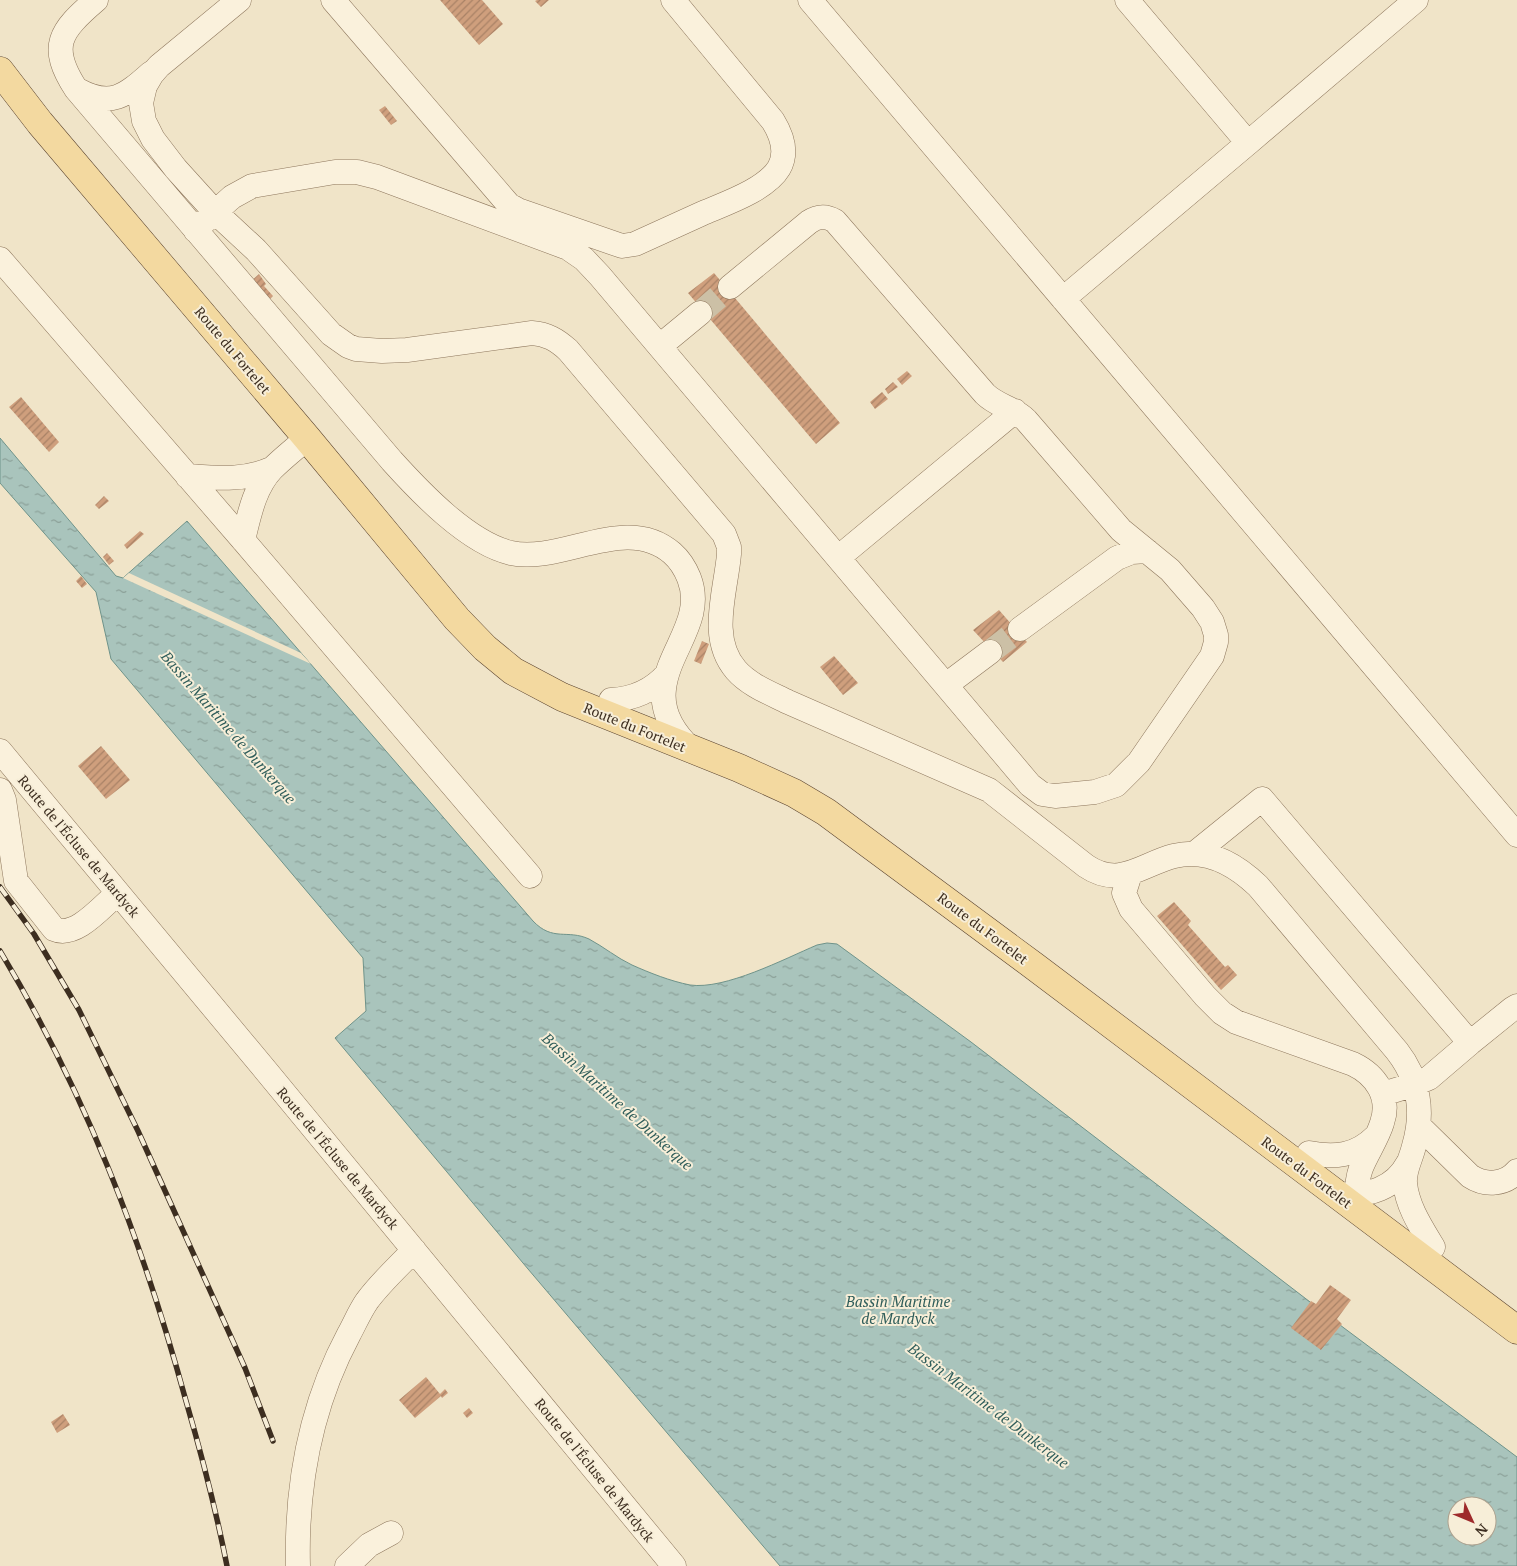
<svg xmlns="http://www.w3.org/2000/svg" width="1517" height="1566" font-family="'PT Serif',serif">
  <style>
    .water { fill: url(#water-ripples); stroke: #6f938a; fill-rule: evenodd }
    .pier { fill: #f0e4c8 }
    .building { fill: url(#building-hatch) }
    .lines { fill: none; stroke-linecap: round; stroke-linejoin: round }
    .minor-tunnel { stroke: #ccc0a6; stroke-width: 24; stroke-dasharray: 24 12; stroke-linecap: butt }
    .minor-casing { stroke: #8d765c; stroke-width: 25 }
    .major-casing { stroke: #5b4430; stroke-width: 29 }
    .minor { stroke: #faf1dc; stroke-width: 24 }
    .major { stroke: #f3d9a0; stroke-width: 28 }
    .rail-casing { stroke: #3d2e20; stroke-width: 5.5 }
    .rail { stroke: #f7eed8; stroke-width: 4; stroke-dasharray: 11; stroke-linecap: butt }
    .labels { text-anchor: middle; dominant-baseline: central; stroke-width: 4; stroke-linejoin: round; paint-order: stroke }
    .street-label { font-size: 14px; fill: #3d2e20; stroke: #f7eed8 }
    .water-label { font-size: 15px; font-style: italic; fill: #2f5d5a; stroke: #f7eed8 }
  </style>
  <defs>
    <pattern id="water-ripples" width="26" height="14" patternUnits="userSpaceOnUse" patternTransform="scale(1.25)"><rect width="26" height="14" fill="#a9c4bc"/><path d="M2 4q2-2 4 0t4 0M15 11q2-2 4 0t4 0" fill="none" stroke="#8ba098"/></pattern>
    <pattern id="building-hatch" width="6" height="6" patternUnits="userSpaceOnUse" patternTransform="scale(1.25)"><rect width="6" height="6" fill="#cf9f7d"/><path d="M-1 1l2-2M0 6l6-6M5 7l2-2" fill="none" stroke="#a98266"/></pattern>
  </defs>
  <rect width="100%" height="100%" fill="#f0e4c8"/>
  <path class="water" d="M 0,438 L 116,576 L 123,578 L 187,521 L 533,921 C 553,942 567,929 589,939 C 604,947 617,958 632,965 C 650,973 670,981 690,985 C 725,990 784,959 817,945 L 827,943 L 837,944 L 971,1042 L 1344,1328 L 1517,1457 L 1517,1566 L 780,1566 L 528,1269 L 335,1038 L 366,1011 L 363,958 L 111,659 L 96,592 L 0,483 ZM 1457,1506 L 1487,1506 L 1487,1536 L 1457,1536 Z"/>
  <path class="pier" d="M 129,573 L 301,653 L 311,664 L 123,578 Z"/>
  <path class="building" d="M 440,0 L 482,0 L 503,24 L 479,45 Z
    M 537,0 L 549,0 L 541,7 L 535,1 Z
    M 385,106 L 397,121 L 391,125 L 379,110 Z
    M 714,273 L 840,423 L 816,444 L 688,293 Z
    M 259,274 L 266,284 L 264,286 L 273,296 L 268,301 L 251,281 Z
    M 907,371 L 912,376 L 902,385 L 897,379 Z
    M 893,382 L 898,387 L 888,394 L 885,389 Z
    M 882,392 L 888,399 L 875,409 L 870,402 Z
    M 21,397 L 59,442 L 49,452 L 9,407 Z
    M 104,496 L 109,501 L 99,509 L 95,505 Z
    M 140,531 L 144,534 L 127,549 L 124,545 Z
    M 107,553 L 114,561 L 109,565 L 103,557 Z
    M 81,576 L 87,584 L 82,588 L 76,581 Z
    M 999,610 L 1027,642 L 1003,662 L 973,630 Z
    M 702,641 L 709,644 L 701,664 L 694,661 Z
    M 834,656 L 858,683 L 843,695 L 820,667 Z
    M 101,746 L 130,780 L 106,799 L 78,766 Z
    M 1174,902 L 1191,921 L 1188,925 L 1225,967 L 1228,965 L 1237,975 L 1221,990 L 1157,916 Z
    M 1330,1285 L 1351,1300 L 1337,1319 L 1342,1324 L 1321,1350 L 1291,1328 L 1311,1301 L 1316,1304 Z
    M 426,1377 L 440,1394 L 445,1389 L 448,1393 L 442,1398 L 441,1396 L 415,1418 L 399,1400 Z
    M 469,1408 L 473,1413 L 467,1418 L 463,1413 Z
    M 63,1414 L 70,1425 L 57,1433 L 51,1422 Z"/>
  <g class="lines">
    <path class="minor-tunnel" d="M 700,313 L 730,287
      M 990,652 L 1020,629"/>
    <defs>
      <path id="minor" d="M 96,0 C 60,31 48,46 76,89 L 392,461 C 420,492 468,543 511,553 C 562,564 626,513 672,553 C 680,560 685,568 689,578 C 705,619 668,650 664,689 C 661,713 675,734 691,749
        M 239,0 L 159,66 L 152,74 L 145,86 L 141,103 L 144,121 L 153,139 L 176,169 L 215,212 L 256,250 L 331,334 L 348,346 L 356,349 L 382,351 L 407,350 L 532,333 C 547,334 557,340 568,350 L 724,534 L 729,547 L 729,554 C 726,591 708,638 736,670 C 749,685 770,693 788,702 L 989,790 L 1086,866 C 1120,889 1142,864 1174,856 C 1206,848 1235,864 1258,886 L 1397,1051 C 1419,1079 1424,1112 1414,1146 C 1411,1159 1404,1170 1405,1183 C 1407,1206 1421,1227 1433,1247
        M 333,0 L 509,205 L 518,210 L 622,246 L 635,244 C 657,234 679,224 701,214 C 724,204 766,190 779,168 C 788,152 781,134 773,121 L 673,0
        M 810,0 L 1517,835
        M 78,90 C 111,108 125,96 151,73
        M 1248,143 L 1416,0
        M 195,230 L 232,197 L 252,186 L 335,172 L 357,172 L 377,177 L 568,248 L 584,259 L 600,276 L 1030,785 L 1042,794 L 1055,796 L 1095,792 L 1116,785 L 1139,762 L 1212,656 L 1216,642 L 1216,635 L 1212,622 L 1203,608 L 1170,570 L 1121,530 L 1026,420 C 1014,408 997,406 985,394 L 835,221 C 825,215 818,216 809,222 L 730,287
        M 0,259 L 243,540 L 530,876
        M 1063,299 L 1248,143 L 1127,0
        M 660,346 L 700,313
        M 187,476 C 216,478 244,481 271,469
        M 243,540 C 249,516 254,488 272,469 C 283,458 296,448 307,438
        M 839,557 L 1015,411
        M 1020,629 L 1117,558 L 1132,552 L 1147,551
        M 946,685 L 990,652
        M 611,700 C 634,699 652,691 667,674
        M 0,751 L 267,1072 L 674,1566
        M 0,790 L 4,800 L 16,881 L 54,929 C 76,939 102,906 118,893
        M 1194,854 L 1262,799 L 1470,1043 L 1429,1078 L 1415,1084 L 1383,1094
        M 1130,874 L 1124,893 L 1131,909 L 1205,996 L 1222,1013 L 1236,1022 L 1353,1064 C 1376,1075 1391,1097 1382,1123 C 1377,1139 1367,1153 1361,1168 C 1356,1182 1356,1195 1357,1210
        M 1470,1043 L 1512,1009 L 1517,1006
        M 1419,1126 L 1470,1176 C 1485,1186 1505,1185 1517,1171
        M 1309,1153 C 1334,1158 1356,1156 1375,1137
        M 1340,1194 C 1368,1197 1395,1188 1408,1163
        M 298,1566 C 296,1486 311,1405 349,1334 C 355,1323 360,1311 367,1301 C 381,1282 399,1266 414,1250
        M 347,1566 L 369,1545 L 391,1533"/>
      <path id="major" d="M 0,71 L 40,123 L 307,438 L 457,619 L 485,648 L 513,671 L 562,697 L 739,768 L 794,793 L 826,812 L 1034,966 L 1517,1330"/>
    </defs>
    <use href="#minor" class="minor-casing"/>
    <use href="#major" class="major-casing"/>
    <use href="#minor" class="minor"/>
    <use href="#major" class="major"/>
    <defs>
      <path id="rail" d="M 0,887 L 34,934 L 79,1010 L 138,1131 L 245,1368 L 273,1441
        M 0,951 C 86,1094 142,1240 186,1401 C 202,1456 216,1510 227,1566"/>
    </defs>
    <use href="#rail" class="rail-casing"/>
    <use href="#rail" class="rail"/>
  </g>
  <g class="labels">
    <g class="street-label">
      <text transform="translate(233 350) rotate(50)">Route du Fortelet</text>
      <text transform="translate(635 727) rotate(22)">Route du Fortelet</text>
      <text transform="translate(79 846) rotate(50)">Route de l'Écluse de Mardyck</text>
      <text transform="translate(983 928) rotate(37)">Route du Fortelet</text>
      <text transform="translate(338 1158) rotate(50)">Route de l'Écluse de Mardyck</text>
      <text transform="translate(1307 1172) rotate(37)">Route du Fortelet</text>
      <text transform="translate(595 1470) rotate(51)">Route de l'Écluse de Mardyck</text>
    </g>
    <g class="water-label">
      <text transform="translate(229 727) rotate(49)">Bassin Maritime de Dunkerque</text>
      <text transform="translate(618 1101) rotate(42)">Bassin Maritime de Dunkerque</text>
      <text x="898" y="1301">Bassin Maritime<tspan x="898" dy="17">de Mardyck</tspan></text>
      <text transform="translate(989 1405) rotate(37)">Bassin Maritime de Dunkerque</text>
    </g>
  </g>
  <g transform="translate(1472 1521) rotate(134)"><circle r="24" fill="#f7eed8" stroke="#ada18e"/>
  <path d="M0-4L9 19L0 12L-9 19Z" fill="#9e2a2b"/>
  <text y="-8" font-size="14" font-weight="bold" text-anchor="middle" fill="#3d2e20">N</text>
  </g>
</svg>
